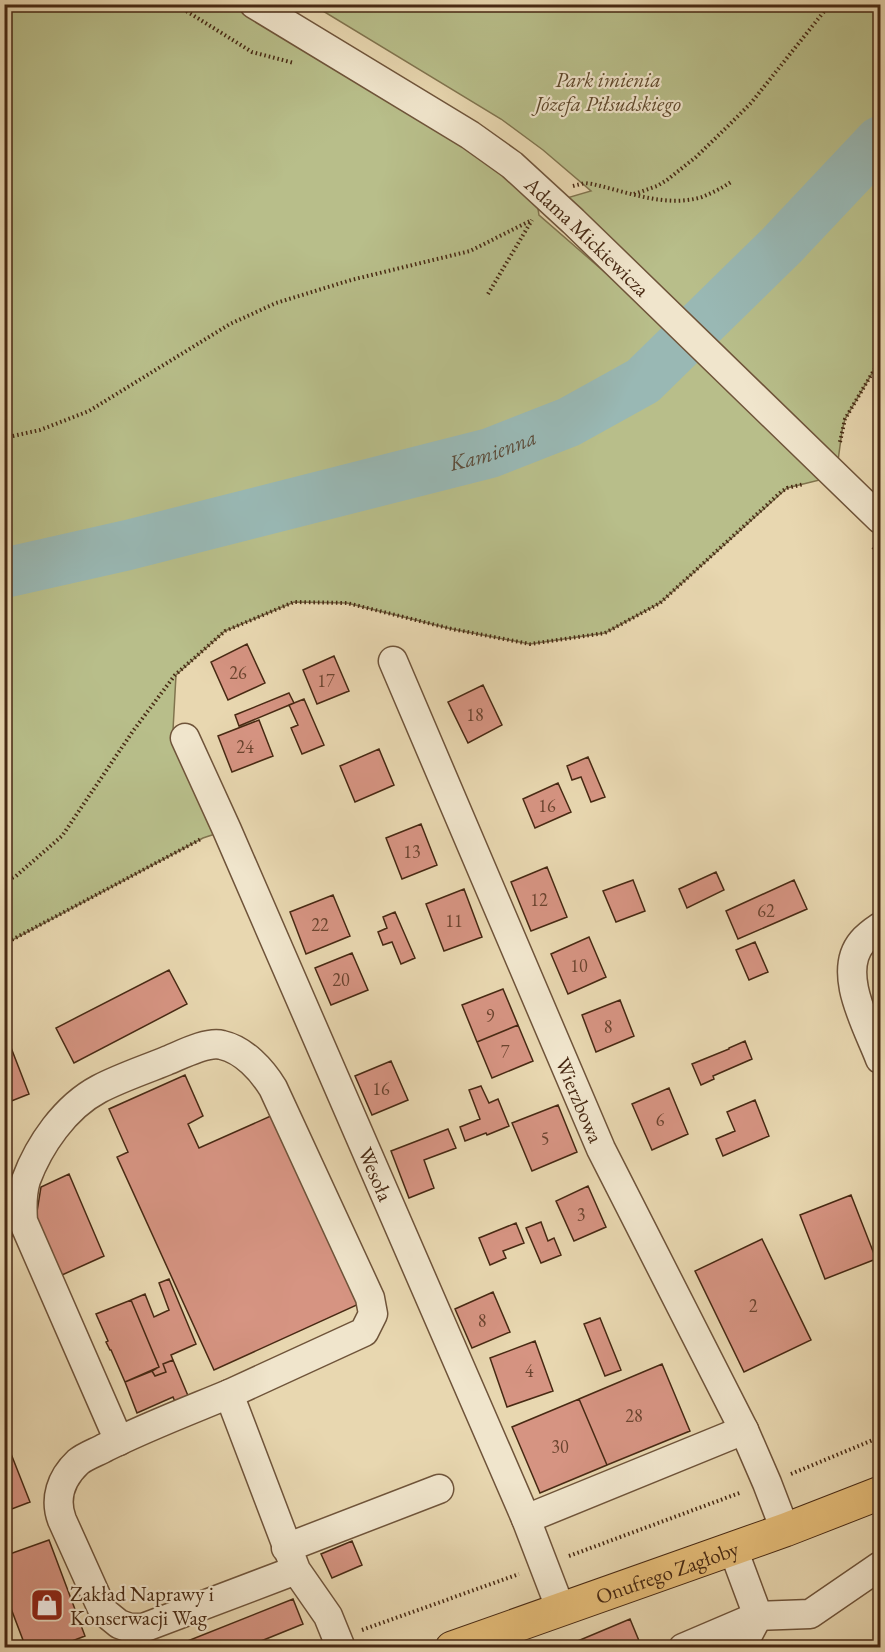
<svg xmlns="http://www.w3.org/2000/svg" width="885" height="1652" font-family="'EB Garamond',serif">
  <style>
    .green { fill: #b8be8a; stroke: #80744e; stroke-width: 1.5 }
    .lines { fill: none; stroke-linecap: round; stroke-linejoin: round }
    .river { stroke: #99b8b4; stroke-width: 50 }
    .building { fill: #d69482; stroke: #472913; stroke-width: 1.5 }
    .minor-casing { stroke: #6f543a; stroke-width: 31 }
    .major-casing { stroke: #472913; stroke-width: 35 }
    .path { stroke: #472913; stroke-width: 4; stroke-dasharray: 1.5 3; stroke-linecap: butt }
    .minor { stroke: #f0e5cc; stroke-width: 28 }
    .major { stroke: #e4bc78; stroke-width: 33 }
    .labels { text-anchor: middle; dominant-baseline: central; stroke-width: 4.5; stroke-linejoin: round; paint-order: stroke }
    .number-label { font-size: 18px; fill: #6b442f }
    .park-label { font-size: 21px; font-style: italic; fill: #5e472b; stroke: #f0e5cc }
    .street-label { font-size: 21px; fill: #472913; stroke: #f0e5cc }
    .poi-label { font-size: 21px; fill: #472913; stroke: #f0e5cc; text-anchor: start }
    .water-label { font-size: 22px; font-style: italic; fill: #5c4d3b; stroke: #f0e5cc }
  </style>
  <rect width="100%" height="100%" fill="#e8d7b0"/>
  <filter id="stains"><feTurbulence type="fractalNoise" baseFrequency=".00333" numOctaves="4"/><feColorMatrix values="0 0 0 0 .2 0 0 0 0 .09 0 0 0 0 .02 0 0 0 .5 -.17"/></filter>
  <radialGradient id="worn" r=".72"><stop offset=".6" stop-color="#630" stop-opacity="0"/><stop offset="1" stop-color="#630" stop-opacity=".3"/></radialGradient>
  <path class="green" d="M 5,5 L 254,5 L 534,184 L 539,215 L 793,436 L 553,202 L 591,191 L 543,150 L 501,119 L 313,5 L 880,5 L 880,360 L 845,419 L 842,431 L 836,476 L 787,488 L 660,603 L 605,633 L 530,644 L 452,629 L 347,603 L 294,602 L 225,631 L 176,675 L 173,730 L 227,830 L 203,838 L 5,944 Z"/>
  <g class="lines">
    <path class="river" id="s1" d="M 4,573 L 128,545 L 490,453 L 569,422 L 643,381 L 782,245 L 880,141"/>
  </g>
  <path class="building" d="M 247,644 L 265,683 L 228,700 L 211,662 Z
    M 334,656 L 349,691 L 317,704 L 303,670 Z
    M 483,685 L 502,725 L 468,743 L 448,702 Z
    M 289,693 L 294,703 L 239,726 L 235,715 Z
    M 304,699 L 324,745 L 302,754 L 291,728 L 298,725 L 289,705 Z
    M 259,720 L 273,756 L 232,772 L 218,736 Z
    M 379,749 L 394,785 L 355,802 L 340,766 Z
    M 588,757 L 605,797 L 591,802 L 581,777 L 572,780 L 567,766 Z
    M 558,783 L 571,812 L 535,828 L 523,799 Z
    M 421,824 L 437,865 L 402,879 L 386,838 Z
    M 547,867 L 567,917 L 531,931 L 511,882 Z
    M 716,872 L 724,890 L 687,908 L 679,889 Z
    M 633,880 L 645,911 L 616,922 L 603,891 Z
    M 794,880 L 807,909 L 738,939 L 726,911 Z
    M 464,889 L 482,937 L 444,951 L 426,904 Z
    M 333,895 L 350,936 L 306,954 L 290,912 Z
    M 395,912 L 415,958 L 401,964 L 392,942 L 383,945 L 378,932 L 387,928 L 383,917 Z
    M 589,937 L 606,977 L 568,994 L 551,954 Z
    M 755,942 L 768,972 L 749,980 L 736,950 Z
    M 352,953 L 368,990 L 331,1005 L 315,968 Z
    M 169,970 L 187,1004 L 74,1063 L 56,1028 Z
    M 503,989 L 518,1025 L 477,1042 L 462,1005 Z
    M 620,1000 L 634,1036 L 596,1052 L 582,1015 Z
    M 518,1025 L 533,1061 L 492,1078 L 477,1042 Z
    M 745,1041 L 752,1059 L 713,1076 L 714,1079 L 701,1085 L 692,1064 L 729,1049 L 729,1048 Z
    M 10,1045 L 29,1094 L 4,1104 L 4,1047 Z
    M 391,1061 L 408,1100 L 372,1115 L 355,1076 Z
    M 185,1075 L 203,1116 L 188,1124 L 199,1148 L 273,1115 L 359,1304 L 214,1370 L 117,1157 L 128,1152 L 109,1109 Z
    M 481,1086 L 489,1103 L 498,1099 L 509,1126 L 487,1135 L 486,1133 L 465,1141 L 460,1127 L 480,1119 L 469,1090 Z
    M 669,1088 L 688,1134 L 652,1150 L 632,1104 Z
    M 755,1100 L 769,1136 L 723,1156 L 716,1139 L 735,1131 L 727,1112 Z
    M 558,1105 L 577,1152 L 532,1171 L 512,1123 Z
    M 448,1129 L 456,1148 L 424,1160 L 434,1188 L 409,1198 L 391,1151 Z
    M 69,1174 L 104,1256 L 62,1275 L 36,1218 L 41,1187 Z
    M 588,1186 L 606,1227 L 574,1241 L 556,1201 Z
    M 851,1195 L 876,1259 L 825,1279 L 800,1215 Z
    M 4,1218 L 12,1236 L 4,1240 Z
    M 541,1222 L 548,1241 L 554,1238 L 561,1255 L 541,1263 L 526,1228 Z
    M 516,1223 L 524,1243 L 503,1251 L 506,1258 L 490,1265 L 479,1238 Z
    M 762,1239 L 811,1340 L 744,1372 L 695,1271 Z
    M 169,1279 L 196,1344 L 171,1355 L 173,1360 L 163,1364 L 166,1372 L 155,1376 L 152,1371 L 159,1367 L 131,1300 L 145,1294 L 154,1317 L 169,1310 L 159,1283 Z
    M 493,1292 L 510,1332 L 472,1348 L 455,1309 Z
    M 131,1300 L 159,1367 L 125,1382 L 111,1350 L 110,1350 L 106,1342 L 108,1341 L 96,1314 Z
    M 600,1318 L 621,1370 L 605,1376 L 584,1324 Z
    M 535,1341 L 553,1391 L 507,1407 L 490,1358 Z
    M 173,1360 L 189,1398 L 176,1404 L 173,1397 L 137,1413 L 125,1382 L 152,1371 L 155,1376 L 166,1372 L 163,1364 Z
    M 662,1364 L 690,1431 L 607,1465 L 579,1399 Z
    M 579,1399 L 607,1465 L 540,1493 L 512,1427 Z
    M 4,1436 L 30,1502 L 4,1512 Z
    M 49,1540 L 85,1636 L 54,1648 L 26,1648 L 4,1590 L 4,1556 Z
    M 352,1541 L 362,1565 L 332,1578 L 321,1554 Z
    M 293,1599 L 303,1624 L 244,1648 L 170,1648 Z
    M 630,1619 L 642,1648 L 561,1648 Z"/>
  <g class="lines">
    <defs>
      <g id="minor">
        <path id="s2" d="M 254,4 L 470,135 L 512,165 L 573,221 L 880,519"/>
        <path id="s3" d="M 393,661 L 601,1149 L 744,1430 L 767,1483 L 785,1530"/>
        <path id="s4" d="M 185,738 L 227,830 L 526,1519 L 561,1610"/>
        <path d="M 880,927 C 874,931 867,936 862,942 C 836,973 868,1027 880,1059"/>
        <path d="M 119,1441 L 23,1221 C 22,1207 22,1193 26,1180 C 39,1145 65,1107 99,1089 C 120,1078 144,1070 166,1061 C 181,1055 207,1041 222,1045 C 244,1050 262,1070 273,1088 L 370,1298 L 373,1314 L 364,1332 L 229,1394"/>
        <path d="M 526,1519 L 744,1430"/>
        <path d="M 286,1548 L 439,1489"/>
        <path d="M 733,1549 L 758,1616 L 741,1648"/>
        <path d="M 296,1570 L 143,1628 L 130,1628 L 119,1624 L 103,1611 L 62,1520 C 54,1499 61,1478 78,1462 C 85,1456 97,1452 106,1447 C 146,1427 188,1411 229,1394 L 296,1570 L 328,1616 L 341,1648"/>
        <path d="M 683,1648 L 758,1616 L 810,1614 L 880,1566"/>
      </g>
      <g id="major">
        <path id="s5" d="M 452,1648 L 785,1530 L 880,1493"/>
      </g>
    </defs>
    <use href="#minor" class="minor-casing"/>
    <use href="#major" class="major-casing"/>
    <path class="path" d="M 175,4 L 252,52 L 294,63
      M 573,186 L 585,183 L 592,184 C 628,192 666,208 702,197 C 712,193 722,188 731,182
      M 634,194 L 657,186 L 667,180 L 696,157 L 727,127 L 751,103 L 830,4
      M 488,294 L 532,220
      M 4,438 L 40,430 L 89,411 L 230,324 L 276,303 L 351,280 L 470,251 L 532,220
      M 840,442 L 845,419 L 880,360
      M 873,547 L 880,554
      M 4,882 L 16,876 L 62,836 L 133,731 L 175,675 L 225,631 L 294,602 L 347,603 L 452,629 L 530,644 L 605,633 L 660,603 L 781,492 L 787,488 L 804,484
      M 4,944 L 201,839
      M 791,1474 L 880,1437
      M 569,1556 L 742,1492
      M 362,1630 L 519,1574"/>
    <use href="#minor" class="minor"/>
    <use href="#major" class="major"/>
  </g>
  <defs>
    <symbol id="shop-square" viewBox="-11 -11 22 22"><rect x="-9" y="-9" width="18" height="18" rx="4" fill="#8f2418" stroke="#f0e5cc"/><path d="M-5-2.5h2.3a2.7 3.5 0 0 1 5.4 0H5L5.5 6h-11ZM-1.5-2.5h3a1.5 2.3 0 0 0-3 0Z" fill="#fff"/></symbol>
  </defs>
  <g fill-rule="evenodd">
    <use href="#shop-square" x="28" y="1586" width="38" height="38"/>
  </g>
  <g class="labels">
    <g class="number-label">
      <text x="238" y="672">26</text>
      <text x="326" y="680">17</text>
      <text x="475" y="714">18</text>
      <text x="245" y="746">24</text>
      <text x="547" y="805">16</text>
      <text x="412" y="851">13</text>
      <text x="539" y="899">12</text>
      <text x="766" y="910">62</text>
      <text x="454" y="920">11</text>
      <text x="320" y="924">22</text>
      <text x="579" y="965">10</text>
      <text x="341" y="979">20</text>
      <text x="490" y="1015">9</text>
      <text x="608" y="1026">8</text>
      <text x="505" y="1051">7</text>
      <text x="381" y="1088">16</text>
      <text x="660" y="1119">6</text>
      <text x="545" y="1138">5</text>
      <text x="581" y="1214">3</text>
      <text x="753" y="1305">2</text>
      <text x="482" y="1320">8</text>
      <text x="529" y="1370">4</text>
      <text x="634" y="1415">28</text>
      <text x="560" y="1446">30</text>
    </g>
    <g class="park-label">
      <text x="608" y="79">Park imienia<tspan x="608" dy="24">Józefa Piłsudskiego</tspan></text>
    </g>
    <g class="street-label">
      <text stroke="none"><textPath href="#s2" startOffset="408">Adama Mickiewicza</textPath></text>
      <text stroke="none"><textPath href="#s3" startOffset="477">Wierzbowa</textPath></text>
      <text stroke="none"><textPath href="#s4" startOffset="476">Wesoła</textPath></text>
      <text stroke="none"><textPath href="#s5" startOffset="228">Onufrego Zagłoby</textPath></text>
    </g>
    <g class="poi-label">
      <text x="70" y="1593">Zakład Naprawy i<tspan x="70" dy="24">Konserwacji Wag</tspan></text>
    </g>
    <g class="water-label">
      <text stroke="none"><textPath href="#s1" startOffset="504">Kamienna</textPath></text>
    </g>
  </g>
  <rect width="885" height="1652" fill="none" stroke="#e8d7b0" stroke-width="24"/>
  <rect x="6" y="6" width="873" height="1640" fill="none" stroke="#472913" stroke-width="3"/>
  <rect x="12" y="12" width="861" height="1628" fill="none" stroke="#472913" stroke-width="1.5"/>
  <rect width="100%" height="100%" filter="url(#stains)"/>
  <rect width="100%" height="100%" fill="url(#worn)"/>
</svg>
